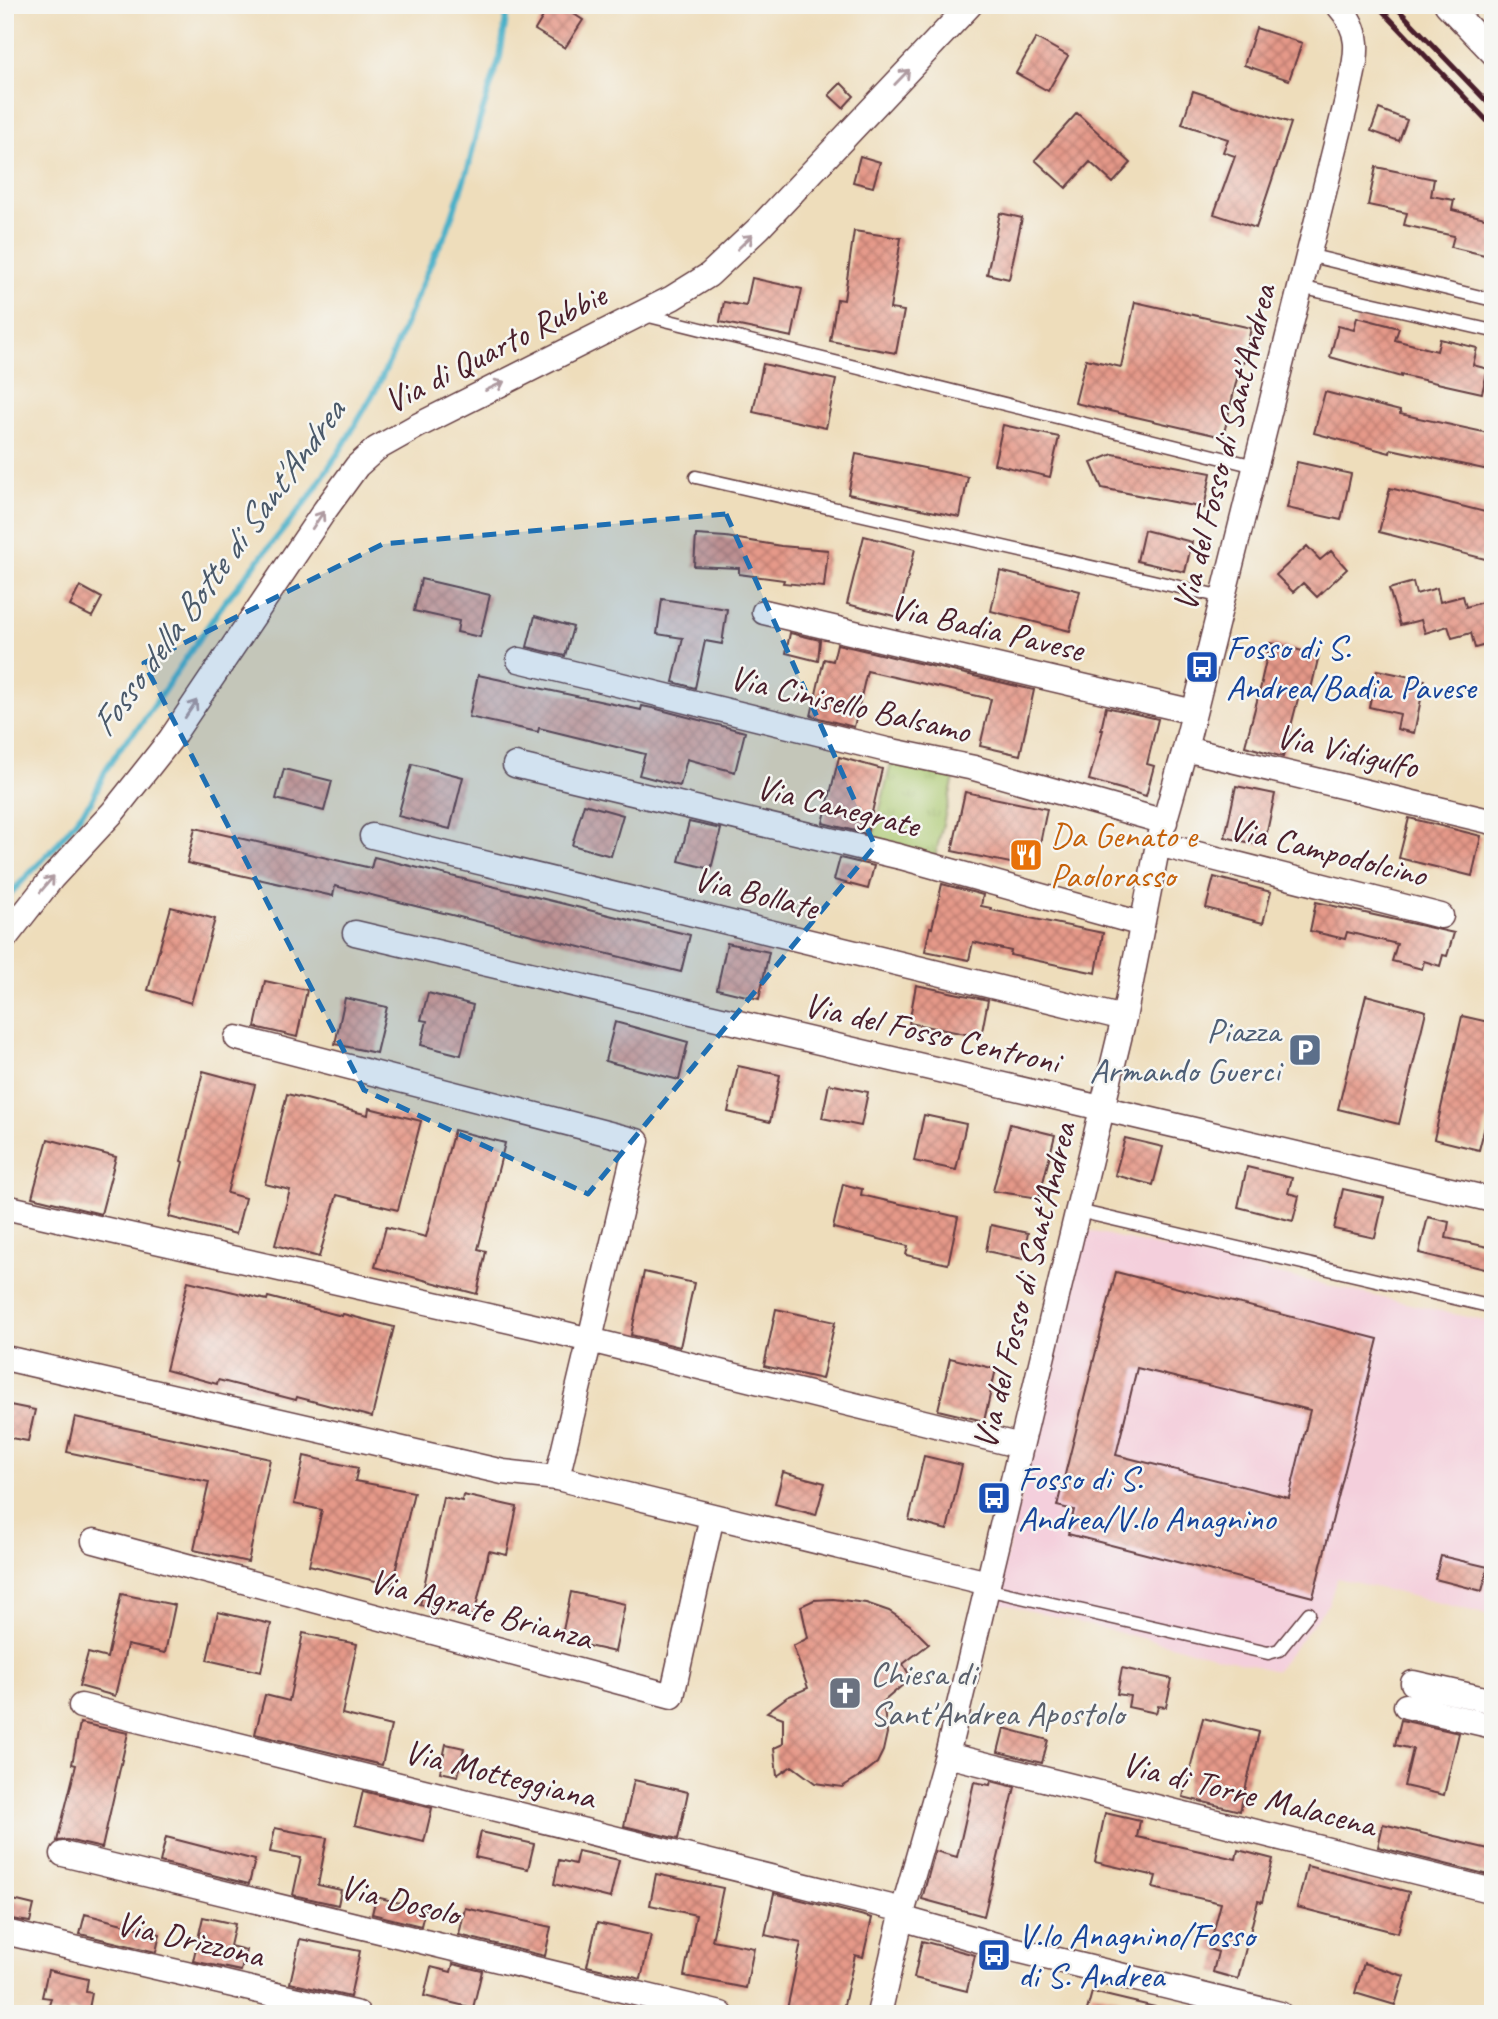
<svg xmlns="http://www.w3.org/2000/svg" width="1498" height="2019" font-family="Caveat,sans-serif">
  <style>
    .built { fill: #f4cfdc }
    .grass { fill: url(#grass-tufts); stroke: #7a744e; stroke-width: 2 }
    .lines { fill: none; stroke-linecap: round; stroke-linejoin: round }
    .stream { stroke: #49b0c8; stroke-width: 6 }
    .building { fill: url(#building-cross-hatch); fill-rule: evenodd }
    .service-casing { stroke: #633c41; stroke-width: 15 }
    .minor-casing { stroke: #633c41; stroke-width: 27 }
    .service { stroke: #fff; stroke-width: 12 }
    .minor { stroke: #fff; stroke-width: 24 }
    .rail { stroke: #4a1f2b; stroke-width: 5 }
    .oneway { stroke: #ae9aa0 }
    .marked { fill: #1f6fb2; fill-opacity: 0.2; stroke: #1f6fb2; stroke-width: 5; stroke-dasharray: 14 9; stroke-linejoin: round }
    .labels { text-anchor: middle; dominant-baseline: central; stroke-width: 5; stroke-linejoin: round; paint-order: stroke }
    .street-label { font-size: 35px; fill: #4a1f2b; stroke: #f6f6f2 }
    .transit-label { font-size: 35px; fill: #164399; stroke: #f6f6f2; text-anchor: start }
    .food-label { font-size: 35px; fill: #c56008; stroke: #f6f6f2; text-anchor: start }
    .service-label { font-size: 35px; fill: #4e5e75; stroke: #f6f6f2; text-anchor: end }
    .worship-label { font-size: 35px; fill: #5b616d; stroke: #f6f6f2; text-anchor: start }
    .water-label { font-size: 37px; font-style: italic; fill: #4a596a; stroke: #f6f6f2 }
  </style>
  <defs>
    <pattern id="grass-tufts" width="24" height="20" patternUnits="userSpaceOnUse" patternTransform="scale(1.75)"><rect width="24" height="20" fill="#aac870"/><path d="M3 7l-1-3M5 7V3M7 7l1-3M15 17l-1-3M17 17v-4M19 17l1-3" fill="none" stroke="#94ab61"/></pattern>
    <pattern id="building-cross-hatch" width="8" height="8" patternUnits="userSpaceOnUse" patternTransform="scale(1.75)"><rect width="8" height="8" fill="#e59989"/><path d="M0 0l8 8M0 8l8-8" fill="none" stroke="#bc7c70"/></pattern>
  </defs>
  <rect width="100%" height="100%" fill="#f6f6f2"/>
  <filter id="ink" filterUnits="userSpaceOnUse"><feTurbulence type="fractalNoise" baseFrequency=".0143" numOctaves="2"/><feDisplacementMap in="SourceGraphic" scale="14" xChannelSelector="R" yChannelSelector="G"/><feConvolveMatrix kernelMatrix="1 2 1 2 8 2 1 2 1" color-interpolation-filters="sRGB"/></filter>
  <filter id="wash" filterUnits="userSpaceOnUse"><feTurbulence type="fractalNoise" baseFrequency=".00686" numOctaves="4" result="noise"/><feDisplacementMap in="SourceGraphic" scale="28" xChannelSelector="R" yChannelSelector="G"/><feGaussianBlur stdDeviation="1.57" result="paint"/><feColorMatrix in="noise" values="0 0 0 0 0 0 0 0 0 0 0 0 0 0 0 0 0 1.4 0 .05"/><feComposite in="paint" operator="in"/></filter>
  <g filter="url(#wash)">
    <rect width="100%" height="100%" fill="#edb"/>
    <path class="built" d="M 1086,1230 L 1493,1323 L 1493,1616 L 1337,1578 L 1329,1603 L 1276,1671 L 995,1602 Z"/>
    <path class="grass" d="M 892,759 L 955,774 L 935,857 L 872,842 Z"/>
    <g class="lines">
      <path class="stream" d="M 5,899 L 54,848 L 92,800 L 106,769 L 123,744 L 139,727 L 223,604 L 309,498 L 344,444 L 375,391 L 390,360 L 435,253 L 446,234 L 469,165 L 479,122 L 500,57 L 508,5"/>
    </g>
    <g id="blocks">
      <path class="building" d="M 550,5 L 560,5 L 583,20 L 565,48 L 535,30 Z
        M 1256,28 L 1302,43 L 1289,80 L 1244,65 Z
        M 1036,38 L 1068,56 L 1048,91 L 1016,73 Z
        M 841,83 L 854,96 L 843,108 L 829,95 Z
        M 1193,91 L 1291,123 L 1256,228 L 1214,214 L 1235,156 L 1223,152 L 1228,139 L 1182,124 Z
        M 1379,109 L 1407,120 L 1399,141 L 1371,131 Z
        M 1077,113 L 1131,163 L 1113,183 L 1090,162 L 1066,188 L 1035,160 Z
        M 860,156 L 880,162 L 873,187 L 853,182 Z
        M 1376,167 L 1434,179 L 1431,196 L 1454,200 L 1452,210 L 1493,220 L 1493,257 L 1451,247 L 1454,236 L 1404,225 L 1407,213 L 1368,205 Z
        M 1000,213 L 1022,218 L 1009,279 L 987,274 Z
        M 854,231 L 901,238 L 890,309 L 904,311 L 896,353 L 830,341 L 837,299 L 844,300 Z
        M 752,278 L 802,289 L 792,337 L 720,322 L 724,302 L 746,306 Z
        M 1135,302 L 1251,328 L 1244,362 L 1241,362 L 1223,437 L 1075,403 L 1086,359 L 1121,367 Z
        M 1357,317 L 1399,328 L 1395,340 L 1437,351 L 1440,339 L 1477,348 L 1473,365 L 1488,369 L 1482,393 L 1401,375 L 1401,377 L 1330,357 L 1338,326 L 1354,330 Z
        M 763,364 L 836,380 L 826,428 L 753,412 Z
        M 1325,392 L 1400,411 L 1400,414 L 1493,434 L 1493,471 L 1391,449 L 1390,453 L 1314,433 Z
        M 1003,425 L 1059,437 L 1050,477 L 994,464 Z
        M 856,454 L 968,477 L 960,517 L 848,494 Z
        M 1113,454 L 1211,473 L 1204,508 L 1102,488 L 1091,463 Z
        M 1297,462 L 1351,474 L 1341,520 L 1287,508 Z
        M 1390,488 L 1493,514 L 1493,561 L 1379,532 Z
        M 1144,530 L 1192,542 L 1185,572 L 1137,561 Z
        M 696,535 L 726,537 L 781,546 L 828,550 L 824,587 L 783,583 L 784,580 L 739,574 L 739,568 L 694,566 Z
        M 864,536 L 915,549 L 898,617 L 847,604 Z
        M 1307,546 L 1320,560 L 1331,551 L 1347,569 L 1317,597 L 1303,583 L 1293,592 L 1276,575 Z
        M 1000,571 L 1080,591 L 1070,631 L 991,611 Z
        M 421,579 L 490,595 L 480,637 L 457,632 L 459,621 L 414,611 Z
        M 1413,582 L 1416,594 L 1437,588 L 1440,602 L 1463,596 L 1466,607 L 1489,600 L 1493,612 L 1493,643 L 1475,648 L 1471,633 L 1452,638 L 1448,626 L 1425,633 L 1421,620 L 1400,625 L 1389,589 Z
        M 80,586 L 102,598 L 92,617 L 70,606 Z
        M 662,599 L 727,609 L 722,644 L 705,641 L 695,688 L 673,682 L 683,638 L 657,634 Z
        M 535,616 L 573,627 L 565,656 L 527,647 Z
        M 790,633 L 820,640 L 818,661 L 786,653 Z
        M 1270,643 L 1319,655 L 1310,693 L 1300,691 L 1283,757 L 1245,746 L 1262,682 L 1261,682 Z
        M 837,644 L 1034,690 L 1020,755 L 980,746 L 991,699 L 867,671 L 854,727 L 811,716 L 824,659 L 833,661 Z
        M 1377,670 L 1425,680 L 1414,733 L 1397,729 L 1400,714 L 1369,707 Z
        M 478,675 L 641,710 L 642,706 L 657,709 L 745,732 L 735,772 L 687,759 L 680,786 L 639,775 L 645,754 L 539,728 L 538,732 L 469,717 Z
        M 1106,707 L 1158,719 L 1147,764 L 1154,766 L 1146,796 L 1089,780 L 1103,730 L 1101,730 Z
        M 839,757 L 882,769 L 867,834 L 823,823 Z
        M 412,764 L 463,777 L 450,829 L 398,816 Z
        M 284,769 L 332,781 L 324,811 L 276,799 Z
        M 1236,786 L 1275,794 L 1264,846 L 1225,837 Z
        M 965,792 L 1047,809 L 1035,868 L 952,851 Z
        M 584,804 L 623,815 L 611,856 L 572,845 Z
        M 1409,818 L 1481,836 L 1472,876 L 1399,858 Z
        M 689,822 L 721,829 L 711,869 L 679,861 Z
        M 195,828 L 371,868 L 374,857 L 690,935 L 681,972 L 335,886 L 333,896 L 187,863 Z
        M 840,858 L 874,866 L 868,889 L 834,880 Z
        M 1214,877 L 1271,892 L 1263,923 L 1206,908 Z
        M 942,884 L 983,895 L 981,906 L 991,908 L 991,910 L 1103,933 L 1096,973 L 1010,955 L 1011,951 L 973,942 L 969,960 L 925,951 L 930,927 L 932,928 Z
        M 1316,902 L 1454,933 L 1447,956 L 1443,955 L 1440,966 L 1424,961 L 1422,969 L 1392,961 L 1397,944 L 1347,932 L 1345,939 L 1310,931 Z
        M 171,907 L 215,919 L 191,1003 L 148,990 Z
        M 727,943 L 769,952 L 759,999 L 717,989 Z
        M 265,981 L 307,990 L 297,1037 L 255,1027 Z
        M 916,985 L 988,1000 L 981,1037 L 909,1023 Z
        M 428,993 L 473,1005 L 461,1055 L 421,1045 L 427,1021 L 421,1020 Z
        M 1366,995 L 1426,1011 L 1399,1124 L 1338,1109 Z
        M 345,998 L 387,1007 L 376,1053 L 335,1044 Z
        M 1462,1016 L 1493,1023 L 1493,1095 L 1479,1150 L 1434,1139 Z
        M 615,1022 L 688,1042 L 679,1080 L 605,1061 Z
        M 738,1066 L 780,1075 L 770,1122 L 728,1112 Z
        M 203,1071 L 255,1085 L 227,1193 L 245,1198 L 236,1234 L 169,1217 L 183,1162 L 181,1161 Z
        M 829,1084 L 868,1092 L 861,1126 L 822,1118 Z
        M 287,1094 L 368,1115 L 369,1108 L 421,1121 L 398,1210 L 337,1195 L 319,1257 L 275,1245 L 290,1190 L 265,1184 Z
        M 924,1115 L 966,1124 L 956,1170 L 914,1161 Z
        M 1010,1124 L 1055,1135 L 1039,1198 L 993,1191 Z
        M 454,1130 L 505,1143 L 478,1249 L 486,1251 L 477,1294 L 375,1267 L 386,1227 L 426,1237 Z
        M 1125,1138 L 1163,1147 L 1153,1185 L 1115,1175 Z
        M 48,1139 L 116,1157 L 101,1214 L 32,1197 Z
        M 1247,1167 L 1292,1178 L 1288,1193 L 1299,1196 L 1293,1221 L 1238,1207 Z
        M 843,1184 L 862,1189 L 861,1195 L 958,1217 L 948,1264 L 906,1255 L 908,1246 L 833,1228 Z
        M 1343,1189 L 1384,1198 L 1375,1238 L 1334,1229 Z
        M 1428,1217 L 1449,1222 L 1446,1238 L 1493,1248 L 1493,1271 L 1419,1253 Z
        M 991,1225 L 1028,1233 L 1023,1259 L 986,1251 Z
        M 644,1272 L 694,1283 L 680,1347 L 631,1335 Z
        M 1116,1272 L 1378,1339 L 1313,1597 L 1068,1534 L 1074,1510 L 1057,1506 ZM 1137,1368 L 1310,1410 L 1289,1498 L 1116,1455 Z
        M 188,1281 L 267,1300 L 268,1297 L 342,1316 L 343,1314 L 394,1327 L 372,1417 L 297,1397 L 296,1400 L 218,1380 L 217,1384 L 166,1370 Z
        M 776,1309 L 835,1322 L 822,1379 L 764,1366 Z
        M 950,1358 L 996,1369 L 984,1421 L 938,1410 Z
        M 5,1404 L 35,1410 L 28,1441 L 5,1437 Z
        M 75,1417 L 270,1459 L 248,1562 L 194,1550 L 209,1482 L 67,1452 Z
        M 304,1456 L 358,1468 L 355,1481 L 414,1492 L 392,1585 L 309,1565 L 322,1510 L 294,1504 Z
        M 924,1456 L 962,1465 L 947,1530 L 909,1520 Z
        M 783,1472 L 825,1483 L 816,1515 L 775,1504 Z
        M 463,1495 L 517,1507 L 507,1555 L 489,1551 L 474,1616 L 420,1605 L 443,1497 L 462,1501 Z
        M 1441,1556 L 1488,1567 L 1482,1591 L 1435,1579 Z
        M 571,1592 L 625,1604 L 615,1652 L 561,1640 Z
        M 121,1594 L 175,1605 L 165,1653 L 127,1645 L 115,1696 L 79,1686 L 88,1653 L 107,1658 Z
        M 833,1599 L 866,1603 L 889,1611 L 910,1625 L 929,1644 L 903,1664 L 911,1678 L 883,1702 L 887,1733 L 883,1751 L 877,1763 L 863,1774 L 842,1787 L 815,1783 L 792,1766 L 777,1776 L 774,1748 L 783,1744 L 783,1718 L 767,1712 L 787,1697 L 808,1688 L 793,1646 L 808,1638 L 801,1606 L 814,1600 Z
        M 218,1612 L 271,1624 L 261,1672 L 207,1660 Z
        M 303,1633 L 357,1644 L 342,1714 L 391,1726 L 382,1765 L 255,1734 L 265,1695 L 289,1701 Z
        M 1122,1668 L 1172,1679 L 1166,1707 L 1158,1706 L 1156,1713 L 1128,1707 L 1130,1696 L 1117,1694 Z
        M 1203,1718 L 1259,1732 L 1240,1811 L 1183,1797 Z
        M 1401,1720 L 1459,1733 L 1444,1795 L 1404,1786 L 1413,1749 L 1395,1745 Z
        M 80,1723 L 128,1733 L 102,1848 L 67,1840 L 57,1841 L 76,1765 L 72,1764 Z
        M 1004,1728 L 1048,1740 L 1042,1763 L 998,1752 Z
        M 446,1744 L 464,1748 L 458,1776 L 440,1772 Z
        M 634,1780 L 688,1792 L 678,1839 L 624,1826 Z
        M 991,1781 L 1015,1787 L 984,1916 L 922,1899 L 935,1851 L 957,1857 L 974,1782 L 990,1785 Z
        M 363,1791 L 432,1808 L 424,1842 L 355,1825 Z
        M 1105,1813 L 1140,1821 L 1137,1837 L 1236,1859 L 1238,1850 L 1273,1859 L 1262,1902 L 1258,1901 L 1238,1979 L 1213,1972 L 1218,1952 L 1209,1949 L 1221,1903 L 1153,1888 L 1156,1876 L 1095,1862 Z
        M 1383,1824 L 1493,1850 L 1493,1876 L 1378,1847 Z
        M 275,1828 L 327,1838 L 318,1885 L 341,1890 L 338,1905 L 293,1895 L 301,1858 L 270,1852 Z
        M 481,1832 L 534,1844 L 528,1869 L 475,1857 Z
        M 166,1837 L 255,1860 L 249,1884 L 160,1862 Z
        M 578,1851 L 619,1860 L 610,1898 L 554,1884 L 559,1860 L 575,1864 Z
        M 1307,1866 L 1409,1892 L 1398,1933 L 1297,1907 Z
        M 656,1874 L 723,1888 L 712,1940 L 754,1948 L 746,1988 L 684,1976 L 696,1915 L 650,1905 Z
        M 774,1893 L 872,1918 L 863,1957 L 855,1955 L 842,2014 L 786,2014 L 801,1943 L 765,1935 Z
        M 376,1897 L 425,1909 L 421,1926 L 372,1914 Z
        M 5,1898 L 34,1905 L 30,1922 L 5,1918 Z
        M 465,1908 L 551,1927 L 545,1956 L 459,1935 Z
        M 85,1914 L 160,1934 L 156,1952 L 80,1934 Z
        M 203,1917 L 235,1924 L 230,1946 L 246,1950 L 241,1971 L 193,1961 Z
        M 597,1923 L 651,1935 L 641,1979 L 587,1966 Z
        M 300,1939 L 360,1951 L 350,1997 L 290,1983 Z
        M 922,1941 L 975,1955 L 967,1991 L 914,1978 Z
        M 1364,1963 L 1404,1976 L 1395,2005 L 1355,1993 Z
        M 453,1964 L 482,1971 L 473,2008 L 424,1996 L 431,1967 L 451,1972 Z
        M 48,1970 L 88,1979 L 86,1992 L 92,1993 L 88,2014 L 69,2010 L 68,2014 L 47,2014 L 51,1998 L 42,1997 Z
        M 1092,1992 L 1155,2007 L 1154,2014 L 1086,2014 Z"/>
    </g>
  </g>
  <g filter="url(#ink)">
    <use href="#blocks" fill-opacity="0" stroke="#633c41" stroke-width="2"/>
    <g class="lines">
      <defs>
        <path id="service" d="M 1308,255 L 1493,300
          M 1300,287 L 1493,331
          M 645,315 L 1255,466
          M 696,477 L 1223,597
          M 1078,1211 L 1493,1307
          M 986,1589 L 1268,1653 L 1279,1650 L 1309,1613"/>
        <path id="minor" d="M 1447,5 L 1493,53
          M 764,612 L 1194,712
          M 519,660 L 887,750 L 974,768 L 1165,822
          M 1185,749 L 1493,822
          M 515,765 L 901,857 L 1142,924
          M 372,836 L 1124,1018
          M 1158,844 L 1441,916
          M 355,933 L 1493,1200
          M 5,938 L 52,878 L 113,812 L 170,740 L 325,510 L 357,466 L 376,449 L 417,426 L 672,298 L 709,275 L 759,228 L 970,5
          M 5,1207 L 537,1327 L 1021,1446
          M 5,1358 L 503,1472 L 557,1478 L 637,1141 L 237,1038
          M 557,1478 L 988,1583
          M 94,1541 L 672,1696 L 712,1516
          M 1413,1683 L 1493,1701
          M 81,1706 L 903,1910
          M 1406,1706 L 1493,1726
          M 947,1755 L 1493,1891
          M 63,1854 L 721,2014
          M 901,1918 L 996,1945 L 1280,2014
          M 5,1932 L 358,2014
          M 879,2014 L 903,1910 L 947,1755 L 1102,1109 L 1124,1018 L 1158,844 L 1185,749 L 1348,96 C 1355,60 1366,36 1338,5"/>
      </defs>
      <use href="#service" class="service-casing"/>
      <use href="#minor" class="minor-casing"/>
      <use href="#service" class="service"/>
      <use href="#minor" class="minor"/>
      <path class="rail" d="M 1377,5 L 1493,127
        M 1394,5 L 1493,108"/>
    </g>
    <defs><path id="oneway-shaft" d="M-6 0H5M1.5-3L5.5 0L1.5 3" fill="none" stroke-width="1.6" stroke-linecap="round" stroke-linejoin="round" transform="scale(1.75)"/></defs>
    <g class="oneway">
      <use href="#oneway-shaft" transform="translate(902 77) rotate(-46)"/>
      <use href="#oneway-shaft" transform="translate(745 242) rotate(-44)"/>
      <use href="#oneway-shaft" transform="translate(495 386) rotate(-26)"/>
      <use href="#oneway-shaft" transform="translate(318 520) rotate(-56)"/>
      <use href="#oneway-shaft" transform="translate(191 709) rotate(-56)"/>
      <use href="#oneway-shaft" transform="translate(47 884) rotate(-50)"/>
    </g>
  </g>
  <path class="marked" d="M 726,514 L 875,846 L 588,1194 L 364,1090 L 144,663 L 383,544 Z"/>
  <defs>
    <symbol id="bus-square" viewBox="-11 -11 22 22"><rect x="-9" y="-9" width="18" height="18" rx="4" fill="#1a4fb4" stroke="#f6f6f2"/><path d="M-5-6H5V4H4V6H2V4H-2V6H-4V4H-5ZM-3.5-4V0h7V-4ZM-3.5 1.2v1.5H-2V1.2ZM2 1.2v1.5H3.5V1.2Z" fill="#fff"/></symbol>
    <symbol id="restaurant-square" viewBox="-11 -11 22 22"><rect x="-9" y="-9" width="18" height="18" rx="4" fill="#e8710a" stroke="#f6f6f2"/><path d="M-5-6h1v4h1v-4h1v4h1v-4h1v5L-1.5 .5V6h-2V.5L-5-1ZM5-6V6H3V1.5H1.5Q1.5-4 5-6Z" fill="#fff"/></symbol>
    <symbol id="parking-square" viewBox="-11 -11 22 22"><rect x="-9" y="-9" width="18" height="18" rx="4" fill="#5c6f8a" stroke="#f6f6f2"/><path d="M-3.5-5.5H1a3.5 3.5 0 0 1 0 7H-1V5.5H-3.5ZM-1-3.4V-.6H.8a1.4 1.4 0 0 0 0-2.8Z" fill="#fff"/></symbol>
    <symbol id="church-square" viewBox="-11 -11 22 22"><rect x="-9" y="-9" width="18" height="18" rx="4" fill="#6b7280" stroke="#f6f6f2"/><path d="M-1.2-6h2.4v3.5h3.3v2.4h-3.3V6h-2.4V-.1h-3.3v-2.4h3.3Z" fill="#fff"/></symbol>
  </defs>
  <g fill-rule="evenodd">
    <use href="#bus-square" x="1183" y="648" width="38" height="38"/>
    <use href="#restaurant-square" x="1007" y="836" width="38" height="38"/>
    <use href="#parking-square" x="1286" y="1031" width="38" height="38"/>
    <use href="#bus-square" x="975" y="1479" width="38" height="38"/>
    <use href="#church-square" x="826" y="1674" width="38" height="38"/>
    <use href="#bus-square" x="975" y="1936" width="38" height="38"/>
  </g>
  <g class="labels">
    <g class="street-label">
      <text transform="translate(495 348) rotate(-27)">Via di Quarto Rubbie</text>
      <text transform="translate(1224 448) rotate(-76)">Via del Fosso di Sant'Andrea</text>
      <text transform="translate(987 628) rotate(13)">Via Badia Pavese</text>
      <text transform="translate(850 704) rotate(13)">Via Cinisello Balsamo</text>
      <text transform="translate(1347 751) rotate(13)">Via Vidigulfo</text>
      <text transform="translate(838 806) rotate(14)">Via Canegrate</text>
      <text transform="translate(1328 851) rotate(14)">Via Campodolcino</text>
      <text transform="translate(756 893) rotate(14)">Via Bollate</text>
      <text transform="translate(932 1033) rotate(13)">Via del Fosso Centroni</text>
      <text transform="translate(1024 1286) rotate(-76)">Via del Fosso di Sant'Andrea</text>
      <text transform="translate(481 1609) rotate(15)">Via Agrate Brianza</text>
      <text transform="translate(500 1774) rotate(14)">Via Motteggiana</text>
      <text transform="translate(1249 1794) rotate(14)">Via di Torre Malacena</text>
      <text transform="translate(400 1900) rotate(14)">Via Dosolo</text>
      <text transform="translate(190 1939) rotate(13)">Via Drizzona</text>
    </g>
    <g class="transit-label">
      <text x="1226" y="647">Fosso di S.<tspan x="1226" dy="40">Andrea/Badia Pavese</tspan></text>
      <text x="1018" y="1478">Fosso di S.<tspan x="1018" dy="40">Andrea/V.lo Anagnino</tspan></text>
      <text x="1018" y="1935">V.lo Anagnino/Fosso<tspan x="1018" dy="40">di S. Andrea</tspan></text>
    </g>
    <g class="food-label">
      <text x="1050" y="835">Da Genato e<tspan x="1050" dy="40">Paolorasso</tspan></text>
    </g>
    <g class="service-label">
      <text x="1280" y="1030">Piazza<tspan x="1280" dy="40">Armando Guerci</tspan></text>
    </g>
    <g class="worship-label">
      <text x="870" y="1673">Chiesa di<tspan x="870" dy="40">Sant'Andrea Apostolo</tspan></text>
    </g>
    <g class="water-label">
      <text transform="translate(217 568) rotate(-54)">Fosso della Botte di Sant'Andrea</text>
    </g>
  </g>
  <rect width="1498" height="2019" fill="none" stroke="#f6f6f2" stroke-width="28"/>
</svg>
